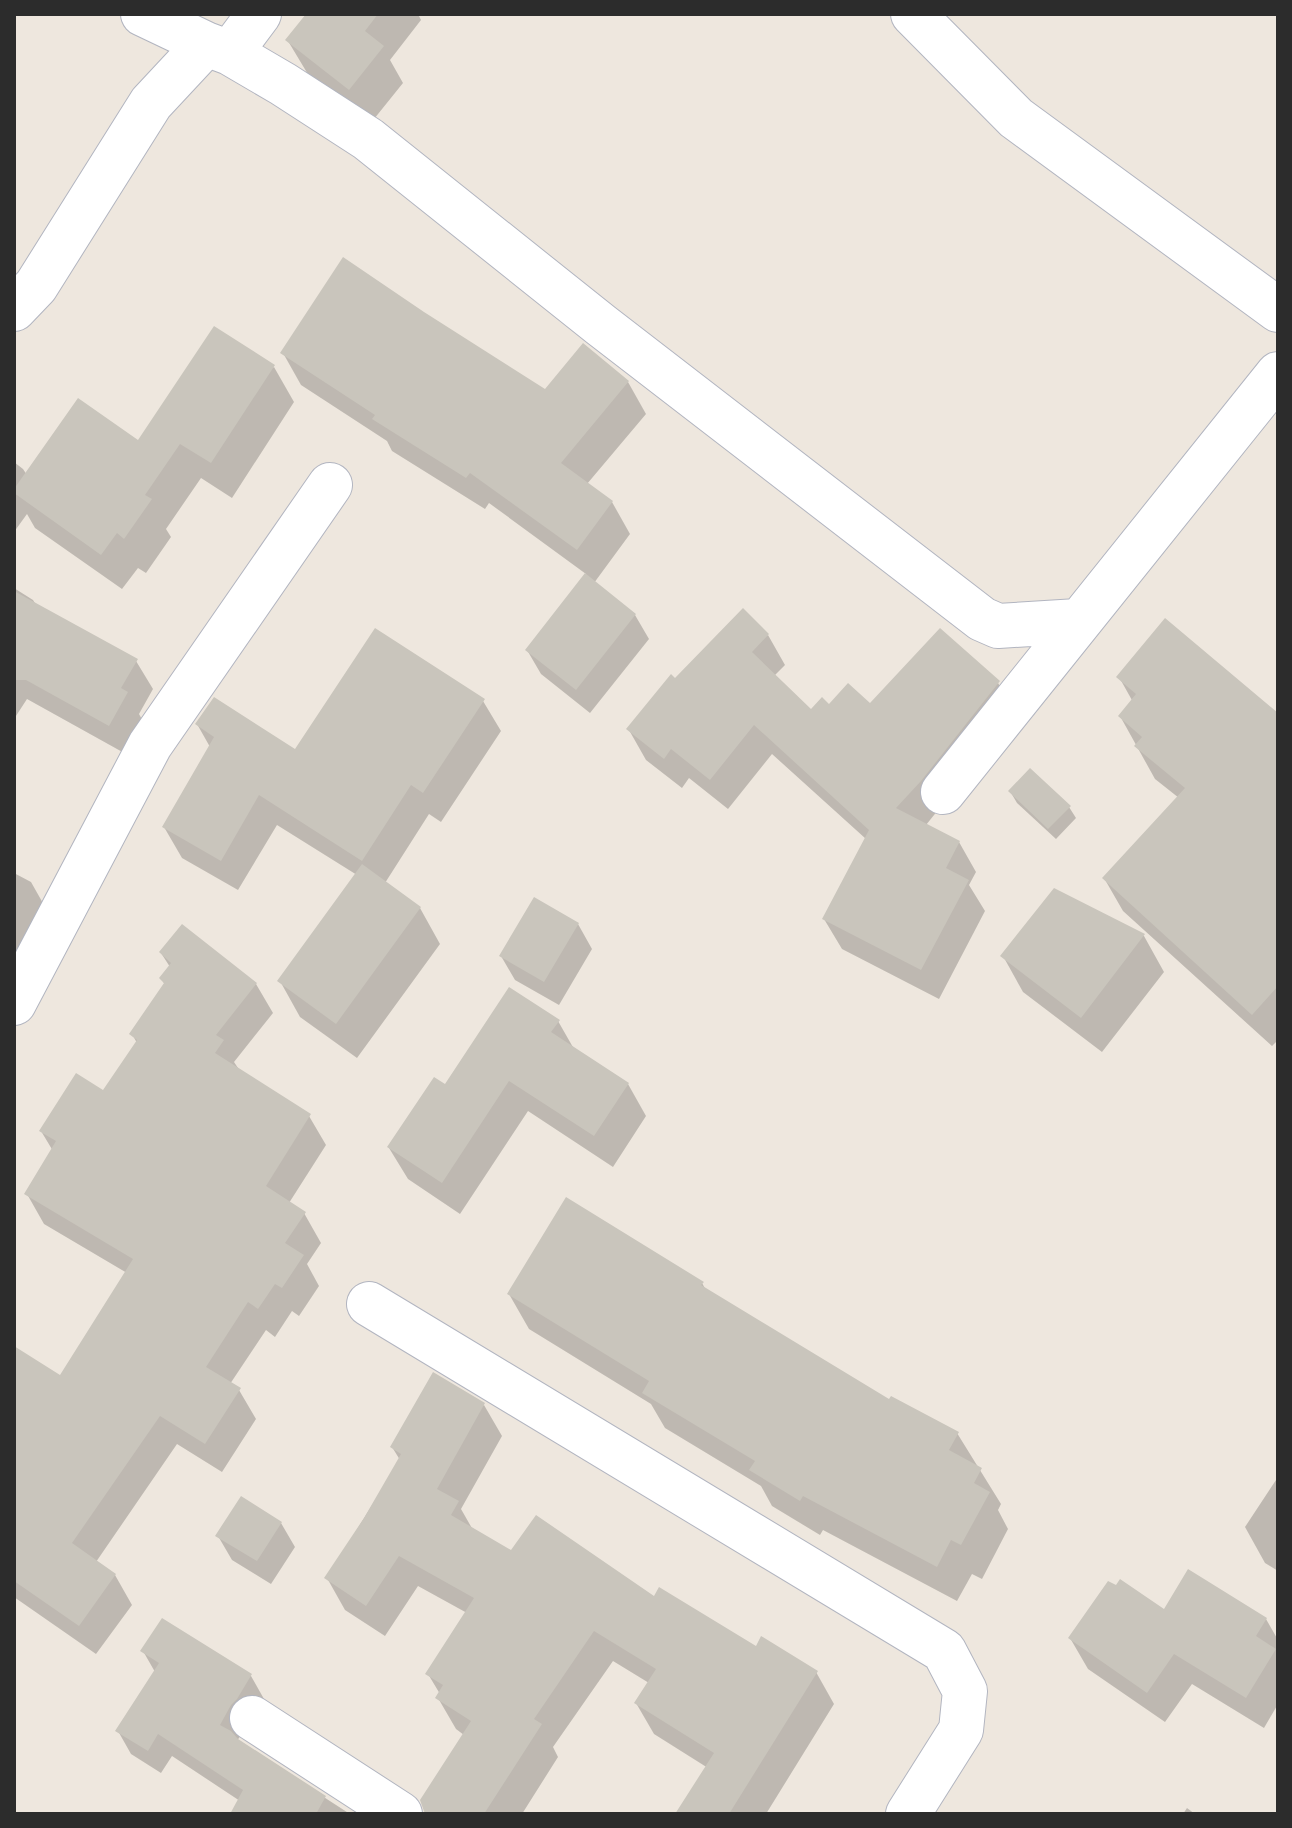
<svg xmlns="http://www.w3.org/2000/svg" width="1292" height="1828" font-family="'Fira Sans Condensed',sans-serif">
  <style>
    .shadow { fill: #0003 }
    .building { fill: #c9c5bc }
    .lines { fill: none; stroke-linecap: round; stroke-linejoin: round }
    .minor-casing { stroke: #b2b5c0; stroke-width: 46 }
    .minor { stroke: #fff; stroke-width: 44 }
  </style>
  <rect width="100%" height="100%" fill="#eee7de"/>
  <path class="shadow" d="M 309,14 L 418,14 L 421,20 L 390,60 L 403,83 L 370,124 L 309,76 L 288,41 Z
    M 283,353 L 545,391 L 628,382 L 646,414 L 587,484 L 612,502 L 630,534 L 594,583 L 635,615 L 649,639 L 590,713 L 541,674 L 527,650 L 586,574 L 489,503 L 485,509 L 392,451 L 387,441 L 301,385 Z
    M 274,367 L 294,402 L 232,498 L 201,478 L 166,529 L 171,537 L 146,573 L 138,568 L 122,589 L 35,528 L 27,514 L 14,532 L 14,462 L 23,469 L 27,475 L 139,443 Z
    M 14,588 L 33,600 L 36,605 L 136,661 L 153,689 L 139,714 L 144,723 L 126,754 L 27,699 L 14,719 Z
    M 768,635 L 785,665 L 774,676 L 811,711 L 829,707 L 870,706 L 998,683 L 1016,713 L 926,825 L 959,842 L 976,872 L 969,885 L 985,911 L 939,999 L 842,949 L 824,919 L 866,839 L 772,754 L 728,809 L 689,778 L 682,788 L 646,760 L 629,730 L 675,681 Z
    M 1119,677 L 1278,715 L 1278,1040 L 1272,1046 L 1123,911 L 1104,878 L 1179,798 L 1155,779 L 1120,716 L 1133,702 Z
    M 483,701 L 501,731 L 441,822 L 429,814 L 385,883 L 420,908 L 440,944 L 357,1058 L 300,1017 L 280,981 L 357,875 L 277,825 L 238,890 L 182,858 L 164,827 L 210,747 L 197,724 L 296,751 Z
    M 1010,791 L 1069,807 L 1076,818 L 1056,839 L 1017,803 Z
    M 14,873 L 31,882 L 44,905 L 14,960 Z
    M 1054,890 L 1144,936 L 1164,972 L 1102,1052 L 1023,992 L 1003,956 Z
    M 578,924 L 592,949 L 559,1005 L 515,980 L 501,956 Z
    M 161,953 L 256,984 L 273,1013 L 234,1062 L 240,1071 L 309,1116 L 326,1145 L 289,1203 L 304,1213 L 321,1243 L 307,1264 L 319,1286 L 299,1316 L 292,1311 L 275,1337 L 266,1330 L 230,1384 L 239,1390 L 256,1419 L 222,1472 L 177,1444 L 96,1562 L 115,1575 L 132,1605 L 96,1654 L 14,1597 L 14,1349 L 61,1378 L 127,1273 L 44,1224 L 27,1194 L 53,1151 L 41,1131 L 103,1093 L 137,1043 L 132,1034 L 165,985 L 161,978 L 170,967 Z
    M 558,1021 L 574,1049 L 628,1084 L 646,1116 L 613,1167 L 528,1111 L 460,1214 L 408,1179 L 389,1148 L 446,1087 Z
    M 702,1283 L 707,1292 L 890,1401 L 957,1433 L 1001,1504 L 998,1510 L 1008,1529 L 982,1579 L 972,1574 L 957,1601 L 823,1530 L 820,1535 L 772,1506 L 761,1486 L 665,1428 L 651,1404 L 529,1329 L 509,1294 Z
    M 484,1405 L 502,1436 L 461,1509 L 473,1530 L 512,1553 L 654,1599 L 756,1649 L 816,1672 L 834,1704 L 766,1814 L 678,1814 L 708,1768 L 654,1734 L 636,1703 L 649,1683 L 613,1661 L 553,1747 L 558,1757 L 522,1814 L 435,1814 L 464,1735 L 456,1729 L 438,1698 L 440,1694 L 428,1674 L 467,1613 L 418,1586 L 385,1636 L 345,1610 L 327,1578 L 400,1460 L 392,1447 Z
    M 1278,1477 L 1278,1571 L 1265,1563 L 1245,1527 Z
    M 281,1523 L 295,1547 L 271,1584 L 232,1560 L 218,1536 Z
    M 1116,1588 L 1165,1612 L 1266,1619 L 1278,1640 L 1278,1704 L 1264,1728 L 1192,1684 L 1165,1722 L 1088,1669 L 1070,1638 Z
    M 143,1651 L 251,1676 L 264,1699 L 237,1741 L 350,1814 L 235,1814 L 240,1801 L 172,1756 L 161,1773 L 131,1754 L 118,1731 L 155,1672 Z
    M 1187,1808 L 1195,1814 L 1183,1814 Z"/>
  <path class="building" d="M 306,14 L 378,14 L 365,31 L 384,46 L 349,90 L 285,40 Z
    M 343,257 L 424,312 L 545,389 L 583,343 L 629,381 L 561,463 L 613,501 L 577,550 L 470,473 L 466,478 L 372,419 L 375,415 L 280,353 Z
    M 214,326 L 275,365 L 211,463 L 180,444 L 145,495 L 152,499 L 124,539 L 117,533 L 101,555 L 14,493 L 14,489 L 78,398 L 138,440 Z
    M 585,573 L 636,614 L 576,690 L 525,650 Z
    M 14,591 L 138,659 L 121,688 L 128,692 L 109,726 L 26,680 L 14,680 Z
    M 743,608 L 769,634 L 752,652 L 811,709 L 822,697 L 829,704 L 848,683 L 870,703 L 940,628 L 1000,681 L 921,781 L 896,808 L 960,841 L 946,868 L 969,880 L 921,970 L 822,919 L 869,830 L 754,725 L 710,780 L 671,749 L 664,759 L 626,729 L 671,674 L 675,678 Z
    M 1165,618 L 1278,713 L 1278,986 L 1252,1015 L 1102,878 L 1185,788 L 1134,746 L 1142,737 L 1118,716 L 1136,694 L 1116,677 Z
    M 375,628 L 485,699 L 423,793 L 411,785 L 362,861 L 259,795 L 221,861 L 162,827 L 214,737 L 195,724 L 214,697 L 295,749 Z
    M 1030,768 L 1071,806 L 1048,829 L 1008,791 Z
    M 362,864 L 421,907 L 336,1024 L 277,981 Z
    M 1054,888 L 1145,934 L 1081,1018 L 1000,956 Z
    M 534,897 L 579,923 L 544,982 L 499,956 Z
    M 182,924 L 257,983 L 216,1035 L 224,1040 L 215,1053 L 311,1114 L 266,1186 L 306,1212 L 285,1243 L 304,1255 L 282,1288 L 275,1284 L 258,1309 L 248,1302 L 206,1367 L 241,1388 L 205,1444 L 160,1416 L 72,1543 L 116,1574 L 79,1626 L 14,1581 L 14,1346 L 60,1375 L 133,1259 L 24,1194 L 56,1141 L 39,1131 L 76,1073 L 103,1090 L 137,1040 L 129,1034 L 164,983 L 159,978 L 171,963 L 159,952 Z
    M 509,987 L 560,1020 L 551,1032 L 629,1083 L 594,1136 L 509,1081 L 442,1183 L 387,1147 L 434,1077 L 445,1084 Z
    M 566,1197 L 704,1282 L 701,1285 L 889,1399 L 891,1396 L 959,1432 L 949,1450 L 982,1468 L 974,1483 L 990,1492 L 961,1545 L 951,1540 L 937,1567 L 803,1496 L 800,1501 L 749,1470 L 755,1461 L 642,1393 L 649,1381 L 507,1294 Z
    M 433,1372 L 485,1403 L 437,1489 L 459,1501 L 451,1515 L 511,1550 L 536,1515 L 654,1596 L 659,1587 L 756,1646 L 761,1636 L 818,1671 L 729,1814 L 675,1814 L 714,1753 L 634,1703 L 656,1669 L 594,1631 L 534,1719 L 542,1724 L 484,1814 L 425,1814 L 420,1800 L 471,1721 L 435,1698 L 443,1685 L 425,1674 L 474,1598 L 399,1556 L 366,1606 L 324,1578 L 364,1518 L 401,1454 L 390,1447 Z
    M 241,1496 L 282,1522 L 257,1561 L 215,1536 Z
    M 1188,1569 L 1267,1618 L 1256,1636 L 1276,1649 L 1246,1698 L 1174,1654 L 1147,1693 L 1068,1638 L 1108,1581 L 1116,1585 L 1120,1579 L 1164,1609 Z
    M 162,1618 L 252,1674 L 237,1699 L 231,1705 L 220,1725 L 231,1731 L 238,1739 L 326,1796 L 316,1814 L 230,1814 L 243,1790 L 158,1734 L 148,1751 L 115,1731 L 159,1663 L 140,1651 Z"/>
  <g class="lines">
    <defs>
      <path id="minor" d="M 143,14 L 206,44 L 230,53 L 283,84 L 368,139 L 601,325 L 982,619 L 998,626 L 1078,621
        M 913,14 L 1016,118 L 1278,310
        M 230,53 L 259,14
        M 14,309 L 36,286 L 151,103 L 206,44
        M 943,792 L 1278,374
        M 14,1003 L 150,745 L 330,485
        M 369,1304 L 944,1651 L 965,1691 L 961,1730 L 908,1814
        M 252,1718 L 400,1814"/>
    </defs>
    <use href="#minor" class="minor-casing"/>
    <use href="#minor" class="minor"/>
  </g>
  <rect width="1292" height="1828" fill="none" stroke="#2c2c2c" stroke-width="32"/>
</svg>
